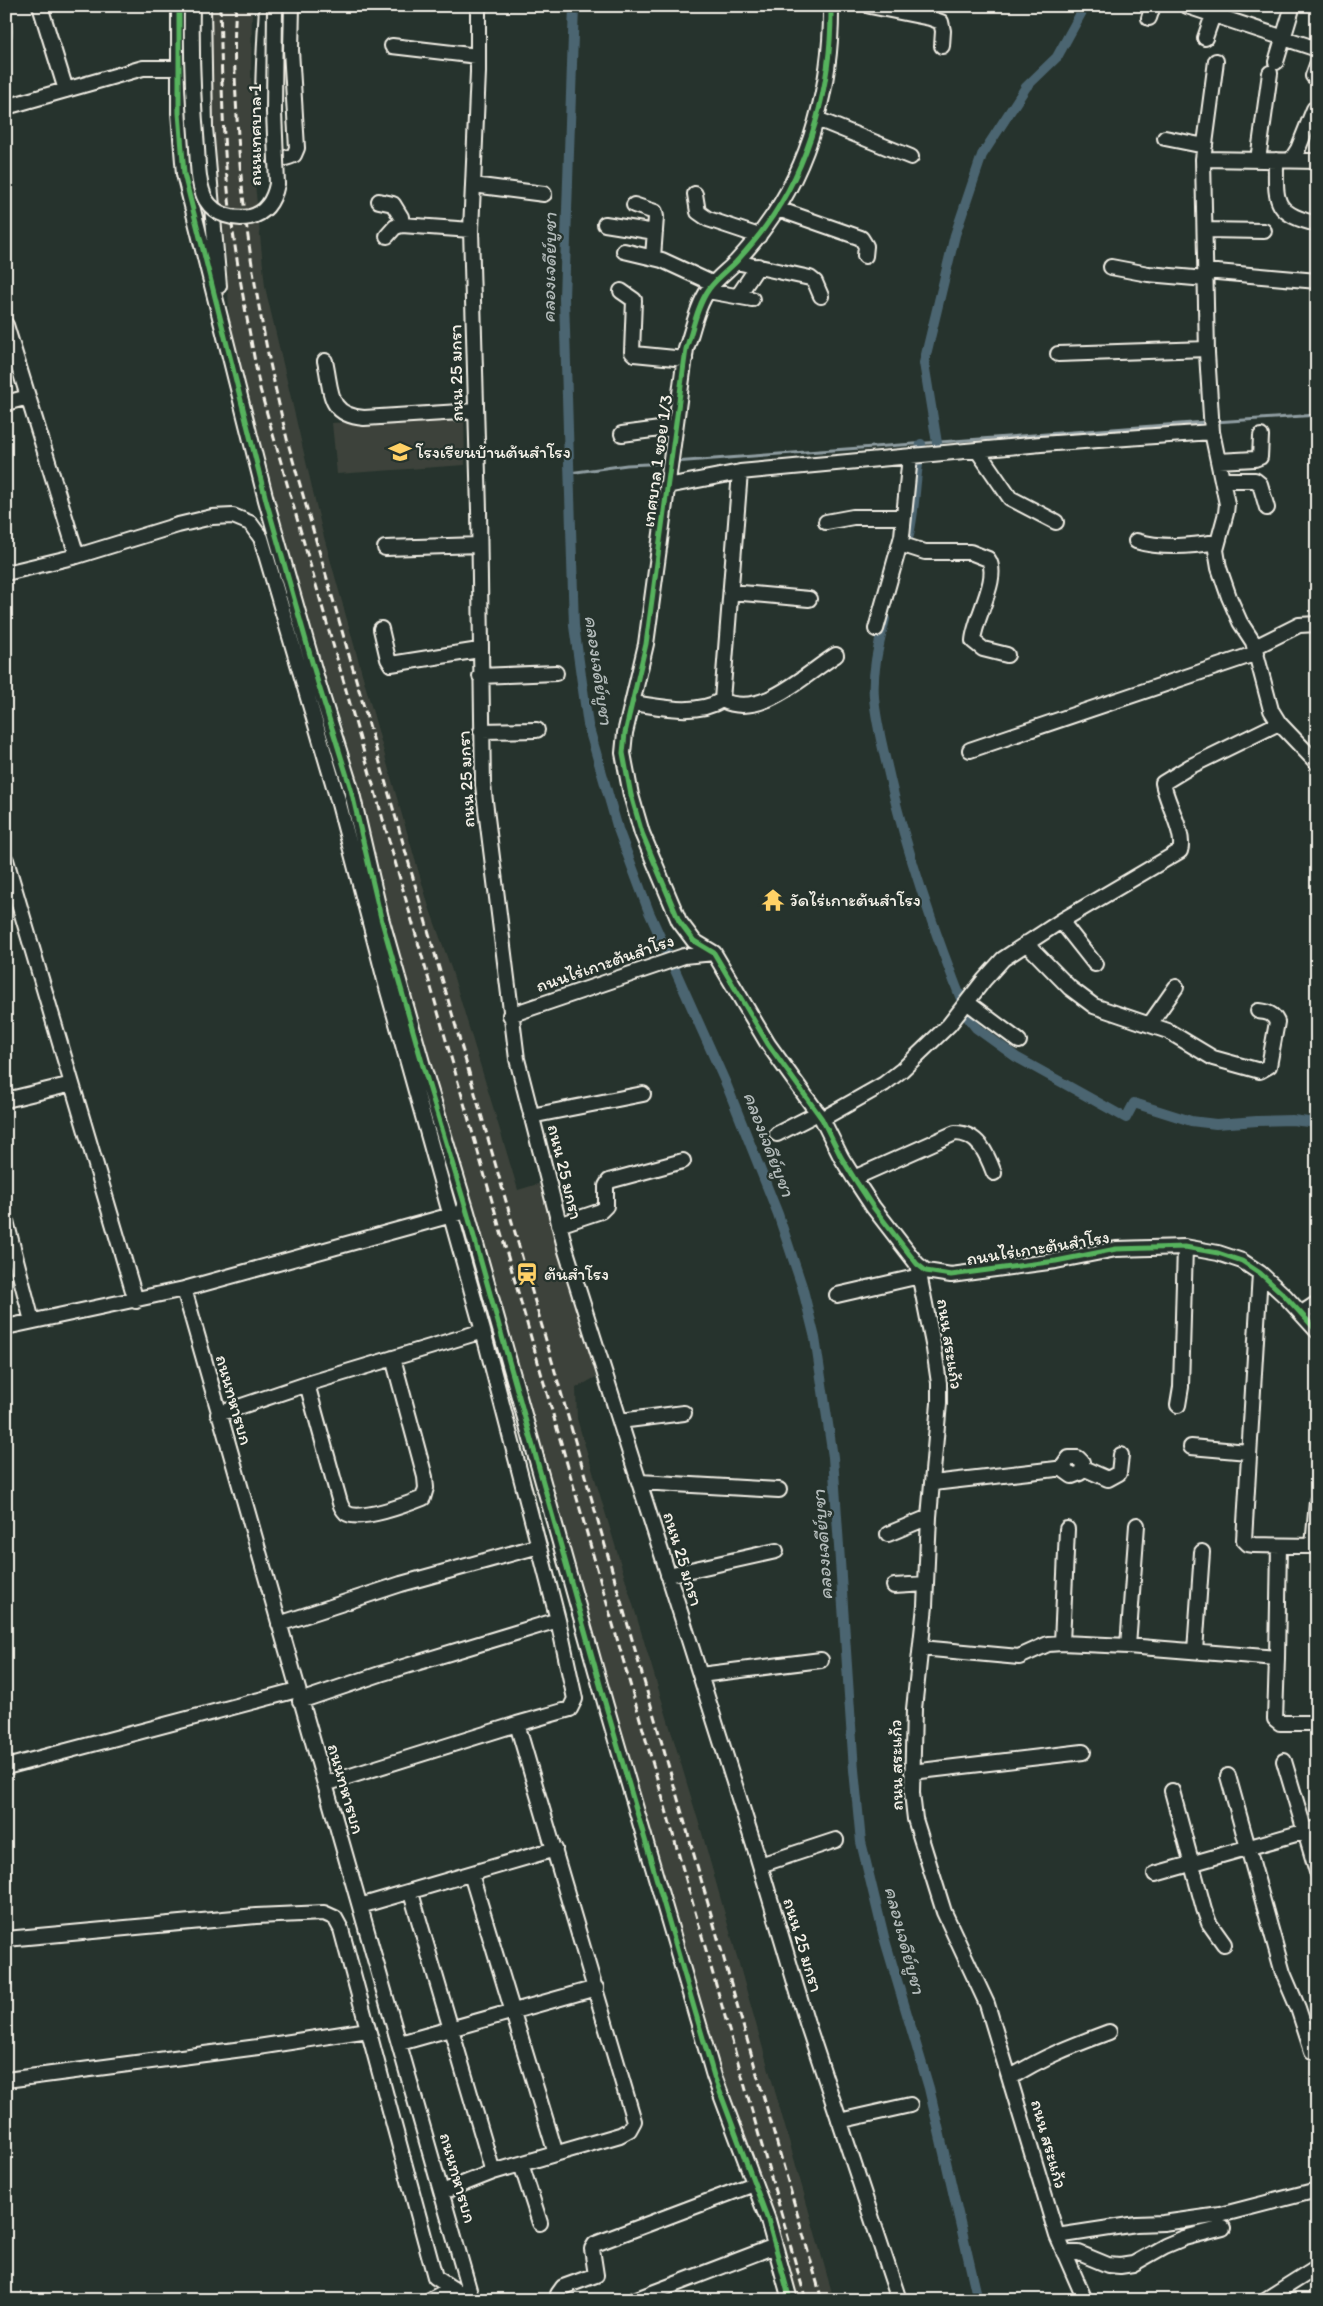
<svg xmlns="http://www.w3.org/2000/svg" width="1323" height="2306" font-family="Itim,'Playpen Sans Thai',sans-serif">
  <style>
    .built { fill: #3c433a }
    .garden { fill: #55755e; stroke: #a4b3a3 }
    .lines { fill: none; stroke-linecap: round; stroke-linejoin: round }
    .stream { stroke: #8f9da1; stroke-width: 3 }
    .canal { stroke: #4c6571; stroke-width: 10 }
    .minor-casing { stroke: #f4f1e8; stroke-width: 18 }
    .minor { stroke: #26332d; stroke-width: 14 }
    .rail { stroke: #f4f1e8; stroke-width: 3; stroke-dasharray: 8 4; stroke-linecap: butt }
    .minor-bridge-casing { stroke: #f4f1e8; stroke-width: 18; stroke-linecap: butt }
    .minor-bridge { stroke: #26332d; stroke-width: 14 }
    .cycleway-casing { stroke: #26332d; stroke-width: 8 }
    .cycleway { stroke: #56b35d; stroke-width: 5 }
    .labels { text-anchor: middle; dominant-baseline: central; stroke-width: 4.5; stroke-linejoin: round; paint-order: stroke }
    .street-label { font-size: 18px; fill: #f4f1e8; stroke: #26332d }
    .poi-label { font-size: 18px; fill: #f4f1e8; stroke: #26332d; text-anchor: start }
    .water-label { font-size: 19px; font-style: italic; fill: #b1b9b8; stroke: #26332d }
  </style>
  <rect width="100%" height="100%" fill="#26332d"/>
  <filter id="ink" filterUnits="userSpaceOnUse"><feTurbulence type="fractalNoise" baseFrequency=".02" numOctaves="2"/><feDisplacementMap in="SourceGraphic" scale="10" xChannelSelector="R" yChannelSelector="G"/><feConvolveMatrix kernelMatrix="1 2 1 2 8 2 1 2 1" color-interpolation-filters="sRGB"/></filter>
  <g filter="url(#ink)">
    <path class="built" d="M 211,6 L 252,6 L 251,74 L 255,183 L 265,287 L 322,530 L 392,781 L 429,907 L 451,968 L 518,1190 L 541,1183 L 596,1377 L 576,1388 L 577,1419 L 704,1840 L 834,2300 L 796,2300 L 763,2184 L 723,2081 L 393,933 L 353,764 L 271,500 L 230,337 L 227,265 L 210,92 Z
      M 464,415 L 465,465 L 337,474 L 332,423 Z"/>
    <path class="garden" d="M 7,6 C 12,22 16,37 6,51 Z"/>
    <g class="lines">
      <path class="stream" d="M 1215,422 L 1317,415
        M 674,462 L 1206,422
        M 569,473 L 627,465 L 668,463"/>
      <path class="canal" d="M 574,6 L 564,298 L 574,626 L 588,725 L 618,829 L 649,912 L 727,1086 L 778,1214 L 802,1286 L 815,1338 L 833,1457 L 854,1770 L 861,1842 L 884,1937 L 929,2088 L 978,2300
        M 937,443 L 924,363 L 955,235 L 982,155 L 1026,87 L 1057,57 L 1085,6
        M 904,552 C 916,518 914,480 921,444
        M 885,619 C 879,644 872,670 874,697 C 876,724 884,752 890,779 C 909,862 937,940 969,1019 L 976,1028 L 1016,1057 L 1126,1118 L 1134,1103 L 1191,1121 L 1216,1124 L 1257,1121 L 1292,1120 L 1317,1123"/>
      <defs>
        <path id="minor" d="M 40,6 L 66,90
          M 179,6 L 179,113 L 184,174 L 266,500 L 318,683 L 351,789 L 381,918 L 423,1066 L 467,1212 L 606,1706 L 714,2076 L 768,2220 L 790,2300
          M 203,6 L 205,127 L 219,286
          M 267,6 C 266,31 257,140 270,155 C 276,162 287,158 294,155 L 297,148 L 291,50 L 292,6
          M 478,6 L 478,72 L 471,230 L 479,510 L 483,785 L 517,1059 L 566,1251 L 757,1855 L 807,2023 L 899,2300
          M 831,6 C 832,83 811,165 765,227 C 756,240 746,251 736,262 C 727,271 716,279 709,289 C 697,306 693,329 686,349 L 646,644 L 625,733 L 623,753 L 631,795 L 642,833 L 679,921 L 694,941 L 714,953 L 768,1044 L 822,1119 L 841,1157 L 854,1178 L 873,1207 L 917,1264 L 926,1271 L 951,1275 L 1056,1261 L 1116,1249 L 1185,1247 L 1218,1253 L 1242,1261 L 1260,1273 L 1285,1296 L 1317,1331
          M 870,6 L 930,18 L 941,22 L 943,31 L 942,46
          M 1187,6 L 1317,49
          M 1149,18 L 1153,6
          M 1205,38 L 1213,15
          M 392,46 L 478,56
          M 1216,61 L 1203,159 L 1207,353 L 1212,432 L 1227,504 L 1226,513 L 1216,550 L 1219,568 L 1229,597 L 1240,622 L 1253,642 L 1271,710 L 1279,723 L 1317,763
          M 1276,62 L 1291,12
          M 1313,76 L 1317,65
          M 6,107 L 143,68 L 179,68
          M 817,119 L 911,157
          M 1165,138 L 1205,146
          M 1203,159 L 1317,161
          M 1258,160 L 1270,73
          M 1276,160 C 1276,201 1272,213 1317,224
          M 1291,160 L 1298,149 L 1314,109
          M 473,185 L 544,194
          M 695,194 L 698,212 L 708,219 L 759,236
          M 379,201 L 393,204 L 401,217 L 402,225
          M 634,205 L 655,212 L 656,217 L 653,257
          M 778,209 L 861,238 L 866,246 L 865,256
          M 605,224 L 655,232
          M 1205,230 L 1264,231
          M 387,236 L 395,227 L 402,225 L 471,230
          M 624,251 L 662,260 L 714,284
          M 736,262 L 810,278 L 815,282 L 821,296
          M 1111,267 L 1148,274 L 1206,279
          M 1206,271 L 1317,281
          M 621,291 L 634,300 L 632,352 L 634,354 L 685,359
          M 708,291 L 752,299
          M 738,296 L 758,266
          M 6,325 L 77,556
          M 1058,354 L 1207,349
          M 325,361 C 332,392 327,415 364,418 L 476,411
          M 6,403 L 28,397
          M 622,434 L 675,427
          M 977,450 L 1010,498 L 1056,522
          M 1218,461 L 1255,459 L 1260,457 L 1261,436
          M 1222,480 L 1255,480 L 1260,484 L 1267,508
          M 667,486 L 740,472 L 1041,444 L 1212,432
          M 826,522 L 853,517 L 904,517
          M 1136,541 C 1163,549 1190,546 1218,542
          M 900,544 L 925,552 L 970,552 L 988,559 C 1001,577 974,619 973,641 L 983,649 L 1007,655
          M 385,548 L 479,545
          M 6,573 L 77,556 L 178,525 L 212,517 L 233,516 L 250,523 L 261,538 L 338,800 L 386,984 L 483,1331 L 558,1620 L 575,1699 L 570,1709 L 517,1724 L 634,2121 L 629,2130 L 620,2135 L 493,2172 L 442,2192
          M 731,592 L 809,599
          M 381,629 L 388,659 L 391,664 L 479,650
          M 876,629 L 902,536 L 910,456
          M 1255,647 L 1299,625 L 1317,624
          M 480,676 L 556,673
          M 722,700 C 761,720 805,674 836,655
          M 633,703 C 661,707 696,716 722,700 L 740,472
          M 481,731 L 537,730
          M 970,750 L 1257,653
          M 6,860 L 136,1301
          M 1061,921 L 1095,964
          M 1026,943 L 1070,988 L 1094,1006 L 1168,1031 L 1213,1058 L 1260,1071 L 1269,1066 L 1277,1022 C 1273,1013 1267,1012 1258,1011
          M 968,1003 L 1019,1041
          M 510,1015 L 684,956 L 714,953
          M 1150,1024 L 1176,987
          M 6,1100 L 72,1084
          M 531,1116 L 643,1094
          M 822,1119 L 884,1084 L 902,1070 L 949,1025 L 984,980 L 1003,959 L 1061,921 L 1180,851 C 1186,834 1166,802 1163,783 L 1191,766 L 1279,723
          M 777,1134 L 818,1113
          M 854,1178 L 955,1133 C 978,1133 987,1154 994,1173
          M 6,1221 L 32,1321
          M 559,1225 L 601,1211 L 606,1206 L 606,1186 L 609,1181 L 683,1161
          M 917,1264 L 934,1349 L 939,1383 L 939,1403 L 929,1517 L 925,1606 L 914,1709 L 912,1793 L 915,1819 L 944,1912 L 987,2004 L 1057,2236 L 1085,2300
          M 1260,1273 L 1244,1540 L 1248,1544 L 1254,1545 L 1317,1546
          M 184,1289 L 472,2300
          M 837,1295 L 920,1276
          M 1302,1313 L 1317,1303
          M 6,1327 L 184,1289 L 459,1213
          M 307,1384 L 340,1503 C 341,1506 344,1511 346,1513 C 360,1522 408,1504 423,1498 L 426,1488 L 425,1477 L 393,1358
          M 1178,1405 L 1181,1387 L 1185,1247
          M 218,1414 L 307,1384 L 483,1331
          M 620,1421 L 684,1413
          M 1191,1447 L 1248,1452
          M 1083,1468 L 1080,1473 L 1072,1476 L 1065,1471 L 1064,1465 L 1069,1458 L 1078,1458 L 1082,1462 L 1083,1468 L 1108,1479 L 1119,1473 L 1121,1455
          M 640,1482 L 779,1490
          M 933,1483 L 1065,1468
          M 888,1534 L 929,1517
          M 1313,1546 L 1317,1501
          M 668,1575 L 776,1551
          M 894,1586 L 926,1584
          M 279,1624 L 401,1584 L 539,1546
          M 1062,1643 L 1067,1529
          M 1128,1646 L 1137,1525
          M 921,1648 L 1019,1657 L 1048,1644 L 1062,1643 L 1128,1646 L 1277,1658 L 1275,1719 L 1280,1723 L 1317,1723
          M 1195,1651 L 1202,1552
          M 1277,1658 L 1279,1546
          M 700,1675 L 821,1660
          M 300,1701 L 380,1674 L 558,1620
          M 1284,1761 L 1317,1872
          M 6,1767 L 297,1690
          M 912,1772 L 1083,1752
          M 1228,1776 L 1283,1973 L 1298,2008 L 1312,2051
          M 325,1784 L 517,1724
          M 1172,1791 L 1204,1909 L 1209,1923 L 1224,1944
          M 760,1865 L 836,1840
          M 471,1874 L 556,2154
          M 1155,1874 L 1317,1828
          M 411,1893 L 493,2172
          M 360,1906 L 555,1849
          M 6,1939 L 256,1916 L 324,1913 L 335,1918 L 341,1929 L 435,2277 L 470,2300
          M 400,2043 L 596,1988
          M 1010,2078 C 1042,2057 1074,2045 1109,2032
          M 6,2080 L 258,2047 L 368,2030
          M 839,2121 L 910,2105
          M 521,2164 L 540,2223
          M 1057,2236 L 1136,2224 L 1163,2223 L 1220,2215 L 1317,2190
          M 1064,2253 L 1079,2253 L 1108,2265 L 1120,2266 L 1133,2264 L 1165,2246 L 1184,2238 L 1223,2228
          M 430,2300 L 452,2288
          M 560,2300 L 558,2294 L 563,2287 L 596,2275 L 592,2249 L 595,2244 L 754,2184
          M 634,2300 L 775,2246
          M 1265,2300 L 1317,2267"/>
      </defs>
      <use href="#minor" class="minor-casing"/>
      <use href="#minor" class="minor"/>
      <path class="rail" d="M 220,6 C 222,74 222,141 230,208 C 237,269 249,329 260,389 L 806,2300
        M 236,6 C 233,43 235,80 237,117 C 242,228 262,335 288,443 L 822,2300"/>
      <defs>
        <path id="minor-bridge" d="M 192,6 C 191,53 193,101 197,148 C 198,164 198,186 206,200 C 215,215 234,220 250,217 C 267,213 274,199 277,184 L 274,112 L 275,6"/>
      </defs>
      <use href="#minor-bridge" class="minor-bridge-casing"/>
      <use href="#minor-bridge" class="minor-bridge"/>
      <defs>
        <path id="cycleway" d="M 179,6 L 179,113 L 184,174 L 266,500 L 318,683 L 351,789 L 381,918 L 423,1066 L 467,1212 L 606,1706 L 714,2076 L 768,2220 L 790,2300
          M 831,6 C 832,83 811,165 765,227 C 756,240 746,251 736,262 C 727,271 716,279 709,289 C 697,306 693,329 686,349 L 646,644 L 625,733 L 623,753 L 631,795 L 642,833 L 679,921 L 694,941 L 714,953 L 768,1044 L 822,1119 L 841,1157 L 854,1178 L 873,1207 L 917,1264 L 926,1271 L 951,1275 L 1056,1261 L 1116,1249 L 1185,1247 L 1218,1253 L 1242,1261 L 1260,1273 L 1285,1296 L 1317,1331"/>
      </defs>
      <use href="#cycleway" class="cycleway-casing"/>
      <use href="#cycleway" class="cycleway"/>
    </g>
  </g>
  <defs>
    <symbol id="school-bare" viewBox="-9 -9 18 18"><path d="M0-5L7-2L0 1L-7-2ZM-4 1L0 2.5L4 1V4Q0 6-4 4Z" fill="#ffd166" stroke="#26332d" stroke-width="2.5" paint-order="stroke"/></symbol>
    <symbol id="temple-bare" viewBox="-9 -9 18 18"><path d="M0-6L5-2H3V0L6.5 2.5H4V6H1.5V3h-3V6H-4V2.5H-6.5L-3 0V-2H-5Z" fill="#ffd166" stroke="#26332d" stroke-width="2.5" paint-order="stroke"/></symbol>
    <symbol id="station-bare" viewBox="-9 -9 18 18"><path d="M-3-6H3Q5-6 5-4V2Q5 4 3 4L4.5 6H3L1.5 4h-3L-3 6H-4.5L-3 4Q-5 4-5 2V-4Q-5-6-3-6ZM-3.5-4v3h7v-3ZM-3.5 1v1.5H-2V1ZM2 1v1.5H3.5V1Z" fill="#ffd166" stroke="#26332d" stroke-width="2.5" paint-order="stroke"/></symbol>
  </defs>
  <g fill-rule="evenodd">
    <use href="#school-bare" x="384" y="436" width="32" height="32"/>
    <use href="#temple-bare" x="757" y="884" width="32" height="32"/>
    <use href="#station-bare" x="511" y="1258" width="32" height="32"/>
  </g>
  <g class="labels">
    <g class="street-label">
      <text transform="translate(255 135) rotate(-90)">ถนนเทศบาล 1</text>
      <text transform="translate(456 373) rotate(-91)">ถนน 25 มกรา</text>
      <text transform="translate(657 461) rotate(-82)">เทศบาล 1 ซอย 1/3</text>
      <text transform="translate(466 779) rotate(-93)">ถนน 25 มกรา</text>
      <text transform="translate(605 963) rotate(-19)">ถนนไร่เกาะต้นสำโรง</text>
      <text transform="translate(565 1172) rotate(76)">ถนน 25 มกรา</text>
      <text transform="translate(1038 1248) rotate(-9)">ถนนไร่เกาะต้นสำโรง</text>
      <text transform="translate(950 1344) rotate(81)">ถนน สระแก้ว</text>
      <text transform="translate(234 1400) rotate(74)">ถนนทหารบก</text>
      <text transform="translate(683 1559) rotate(73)">ถนน 25 มกรา</text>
      <text transform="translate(896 1765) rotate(-91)">ถนน สระแก้ว</text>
      <text transform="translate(346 1789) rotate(74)">ถนนทหารบก</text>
      <text transform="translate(803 1945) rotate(73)">ถนน 25 มกรา</text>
      <text transform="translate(1049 2144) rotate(74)">ถนน สระแก้ว</text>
      <text transform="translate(458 2178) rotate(74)">ถนนทหารบก</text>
    </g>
    <g class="poi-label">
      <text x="416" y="452">โรงเรียนบ้านต้นสำโรง</text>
      <text x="790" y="900">วัดไร่เกาะต้นสำโรง</text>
      <text x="544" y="1274">ต้นสำโรง</text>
    </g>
    <g class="water-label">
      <text transform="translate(549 268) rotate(-89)">คลองเจดีย์บูชา</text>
      <text transform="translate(599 670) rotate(82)">คลองเจดีย์บูชา</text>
      <text transform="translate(769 1144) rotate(69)">คลองเจดีย์บูชา</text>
      <text transform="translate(822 1545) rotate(-94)">คลองเจดีย์บูชา</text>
      <text transform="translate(905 1940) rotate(75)">คลองเจดีย์บูชา</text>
    </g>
  </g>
  <rect width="1323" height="2306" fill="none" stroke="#26332d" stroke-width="25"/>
  <rect x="12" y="12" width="1298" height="2281" fill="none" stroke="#f4f1e8" stroke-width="2" filter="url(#ink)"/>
</svg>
